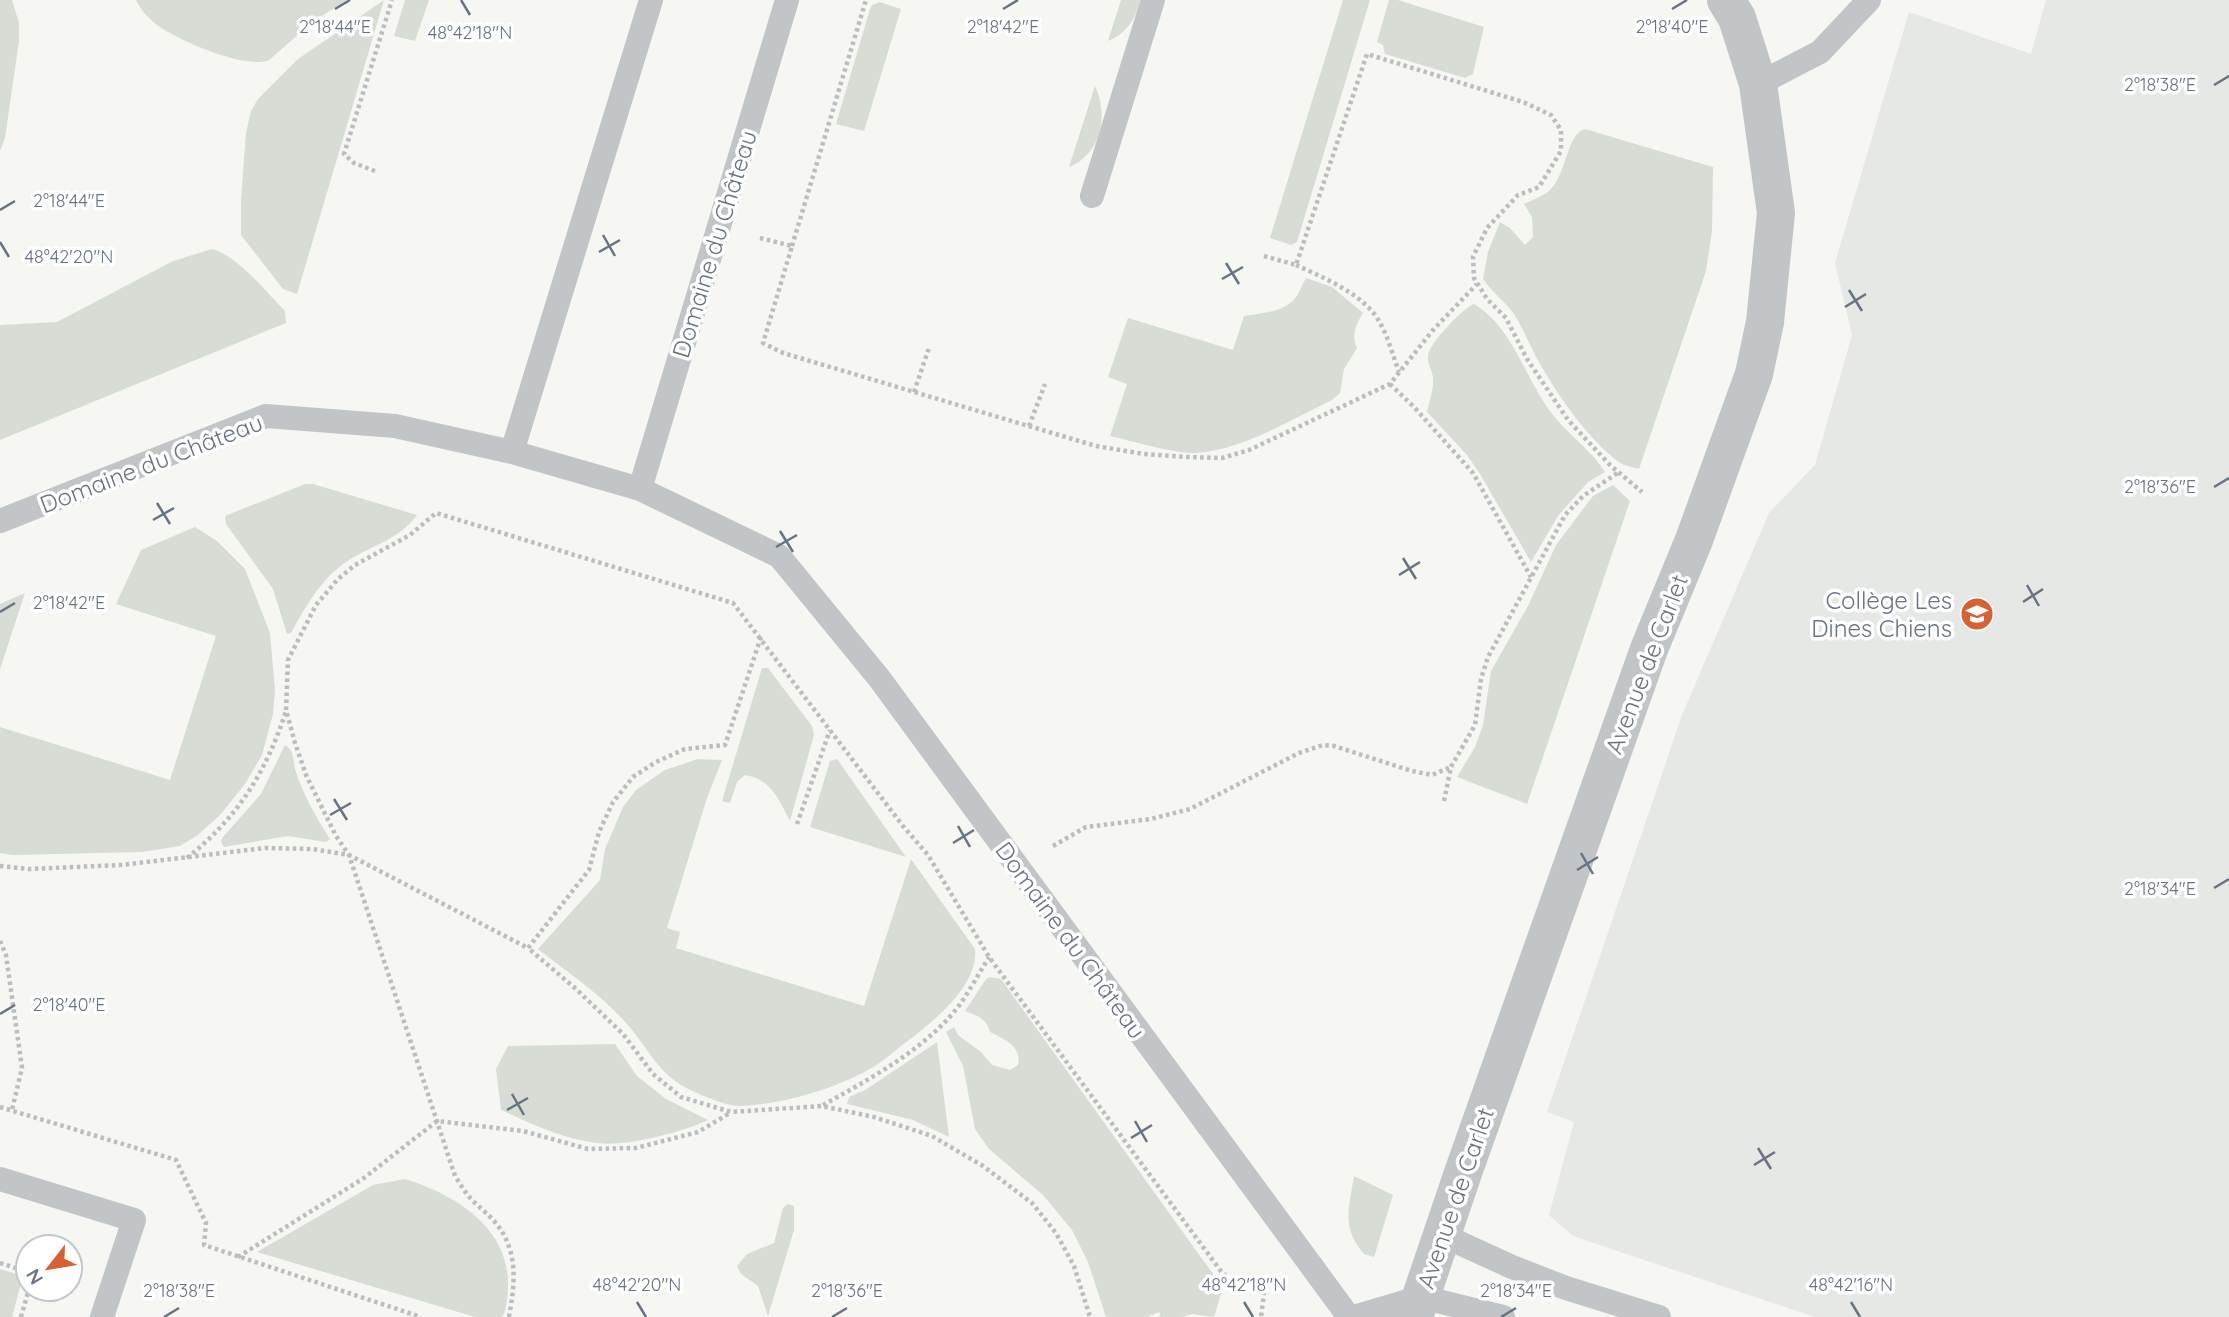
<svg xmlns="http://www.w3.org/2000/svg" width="2229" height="1317" font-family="Quicksand,sans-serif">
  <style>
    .built { fill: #e6e8e6 }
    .grass { fill: #d7ddd4 }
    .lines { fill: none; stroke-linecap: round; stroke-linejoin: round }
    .path { stroke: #bbbdbf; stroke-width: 4.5; stroke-dasharray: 3.5 3.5; stroke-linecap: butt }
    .service { stroke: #c1c5c8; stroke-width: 24 }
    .minor { stroke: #c1c5c8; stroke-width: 38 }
    .ticks { fill: none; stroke: #677482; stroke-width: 2.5 }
    .labels { text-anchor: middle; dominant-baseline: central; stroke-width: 7; stroke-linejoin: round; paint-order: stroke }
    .street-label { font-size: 24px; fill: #677482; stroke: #fff }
    .poi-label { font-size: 24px; fill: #677482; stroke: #fff; text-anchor: end }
    .ticks-label { font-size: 18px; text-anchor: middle; fill: #677482; stroke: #fff; stroke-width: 7; stroke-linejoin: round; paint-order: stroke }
  </style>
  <rect width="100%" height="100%" fill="#f6f6f3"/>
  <path class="built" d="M 2046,0 L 2229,0 L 2229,1317 L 1815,1317 L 1573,1236 L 1549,1215 L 1574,1122 L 1547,1112 L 1682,715 L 1769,513 L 1815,465 L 1852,335 L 1835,263 L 1909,12 L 2031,54 Z"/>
  <path class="grass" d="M 0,0 L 12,0 L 19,23 L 19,41 L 5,138 L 0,151 Z
    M 136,0 L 347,0 L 314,21 L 269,60 C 246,70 177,40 157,25 C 148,18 141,10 136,0 Z
    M 384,0 L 297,294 L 283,289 L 241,235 L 241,200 L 246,133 L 251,111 L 258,99 L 298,59 Z
    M 405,0 L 429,0 L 415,41 L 394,36 Z
    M 1121,0 L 1140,0 C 1136,19 1126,34 1108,41 Z
    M 1343,0 L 1370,0 L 1297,242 L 1291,245 L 1270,238 Z
    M 1389,0 L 1398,0 L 1484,27 L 1473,74 L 1465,78 L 1385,54 L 1383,45 L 1377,42 Z
    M 880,2 L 901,9 L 864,131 L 836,124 L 870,9 L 872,5 Z
    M 1095,86 C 1109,115 1101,155 1069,167 Z
    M 1585,129 L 1713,167 L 1712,231 L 1706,271 L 1639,469 C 1633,467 1624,466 1619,462 C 1588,439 1558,396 1539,362 C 1531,348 1525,333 1517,319 C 1508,303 1493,294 1483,279 L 1488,252 L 1500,222 L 1510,228 L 1525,245 L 1533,237 L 1532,217 L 1524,204 C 1532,200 1543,196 1549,191 C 1567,175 1566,134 1585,129 Z
    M 212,249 C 237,255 266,292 285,311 L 286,323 L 0,440 L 0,325 L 57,322 L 173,261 Z
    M 1306,278 L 1332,287 L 1363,313 C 1356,324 1351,336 1357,348 L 1344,369 L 1340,393 L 1332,400 C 1290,420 1243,450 1196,453 C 1176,454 1132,441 1110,436 L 1127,384 L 1108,377 L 1128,318 L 1233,350 L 1244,316 C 1263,313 1288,312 1298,294 C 1301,289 1303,283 1306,278 Z
    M 1474,304 C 1514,328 1525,380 1553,415 C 1568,434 1594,453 1605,472 L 1588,482 L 1558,516 L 1531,562 L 1480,474 L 1467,455 L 1427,412 C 1429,402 1434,389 1433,379 C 1433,369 1425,363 1429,352 C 1433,340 1463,308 1474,304 Z
    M 305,484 L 313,484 L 417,515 C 400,539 373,545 349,560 C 322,577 306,606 291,633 L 287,634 L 273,589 L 226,524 L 225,516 Z
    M 1613,485 L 1630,501 L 1527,804 L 1457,777 L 1475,747 L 1483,725 L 1491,671 L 1528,606 L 1556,545 L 1593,496 Z
    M 195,527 L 217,541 L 245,569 L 270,633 L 275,690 L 273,714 L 262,755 L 245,784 L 220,815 L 198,835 L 180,846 L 142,852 L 12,855 L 0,853 L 0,727 L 170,780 L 216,636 L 116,604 L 141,550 Z
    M 25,593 L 0,669 L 0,604 Z
    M 762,668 L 768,668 L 812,726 L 814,735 L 790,821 C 779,800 771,779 745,775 L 737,782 L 730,803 L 722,801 Z
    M 285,745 C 294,750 293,759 295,769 C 303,795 316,817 330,839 L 326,842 L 288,836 L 224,847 L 221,842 L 222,838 L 261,794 Z
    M 698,759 L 722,760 L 707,798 L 667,928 L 680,932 L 676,948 L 864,1006 L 911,859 L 975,949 C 979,985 934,1021 909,1040 C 898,1048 887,1058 875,1066 C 839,1088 781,1105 739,1106 C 724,1106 687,1090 675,1081 C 654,1065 644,1043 627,1024 C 602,995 568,973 538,949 L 600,880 L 605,849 L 623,807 L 636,790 L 665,770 Z
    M 837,759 L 906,857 L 810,827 L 830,761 Z
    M 990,977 L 1001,979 L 1218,1281 L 1224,1284 L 1214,1317 L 1192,1314 L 1183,1317 L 1161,1317 L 1159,1312 L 1147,1317 L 1106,1317 L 1088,1262 L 1072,1230 L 1043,1195 L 989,1149 L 975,1129 L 963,1066 L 946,1032 L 954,1027 L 958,1035 L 981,1052 L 992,1065 L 1010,1070 L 1018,1065 C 1022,1046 1004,1039 990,1032 C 986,1018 978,1016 965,1011 L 986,979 Z
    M 937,1042 L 949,1137 L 913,1120 L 847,1104 L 849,1097 L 865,1090 Z
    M 615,1044 L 637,1076 L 666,1099 L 708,1120 C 683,1132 626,1147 598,1143 C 563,1139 532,1124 501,1110 L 496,1069 L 508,1046 Z
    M 1354,1176 L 1393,1195 L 1374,1257 L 1364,1254 C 1341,1228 1349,1207 1354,1176 Z
    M 405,1179 C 454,1194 509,1227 508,1285 C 508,1295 507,1309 502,1317 L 475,1317 L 257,1252 L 373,1185 Z
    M 788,1204 L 794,1206 L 794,1230 L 768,1316 L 758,1286 L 741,1274 L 737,1266 L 747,1254 L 774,1243 L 783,1208 Z
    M 0,1269 L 23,1276 L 12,1317 L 0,1317 Z"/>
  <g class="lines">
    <path class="path" d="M 375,171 L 354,163 L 344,154 L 392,0
      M 760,238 L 792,246 L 763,343 L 783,353 L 1096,446 L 1144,454 L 1186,457 L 1222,458 L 1249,450 L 1390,384 L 1433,330 L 1477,284
      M 792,246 L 866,0
      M 1264,256 L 1296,265 L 1367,54 L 1523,102 L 1551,115 L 1561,130 L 1561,151 L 1539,187 L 1518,195 L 1487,228 L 1473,257 L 1474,278 L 1487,299 L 1506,318 L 1527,359 L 1568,420 L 1610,465 L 1642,492
      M 1296,265 C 1320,276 1349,288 1368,307 C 1385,323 1391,351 1399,372
      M 1390,384 L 1414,407 L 1473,473 L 1531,577
      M 914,392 L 929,348
      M 1029,426 L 1045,384
      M 761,637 L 725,745 L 685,749 L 656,762 L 633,777 L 613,802 L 599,832 L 589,870 L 528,948 L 576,989 L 623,1034 L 653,1074 L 681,1097 L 731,1112 L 822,1106 L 874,1117 L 932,1136 L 983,1166 L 1032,1203 L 1056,1233 L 1074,1266 L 1090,1317
      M 1444,801 L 1451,767 L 1475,725 L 1481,679 L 1488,657 L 1565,515 L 1583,496 L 1619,472
      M 797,824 L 830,730
      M 1053,846 L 1086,827 L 1151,819 L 1190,809 L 1299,753 L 1323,745 L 1334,746 L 1412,771 L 1432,775 L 1451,767
      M 187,858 C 237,818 266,773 286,711
      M 0,866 L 29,869 L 121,865 L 265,848 L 312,849 L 349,855 L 528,948
      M 0,941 L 6,955 L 22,1068 L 12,1110
      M 823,1105 C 870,1079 929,1047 961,1003 C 971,988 980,972 989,957
      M 0,1107 L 176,1160 L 206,1223 L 204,1245 L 421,1317
      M 238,1257 L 364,1178 L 437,1121 L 523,1131 L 588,1149 L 636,1148 L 698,1132 L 730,1113
      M 0,1263 L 28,1272
      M 21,1317 L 29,1289
      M 509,1317 C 515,1283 519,1251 495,1222 C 488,1214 479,1207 471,1199 C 465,1192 460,1184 455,1176 L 349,855 L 336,836 L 306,775 L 295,743 L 286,710 L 288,660 L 316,605 L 338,579 L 355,565 L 410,535 L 436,513 L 733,603 L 903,826 L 928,855 L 989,957 L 1223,1274 L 1240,1281 L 1265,1286 L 1261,1317"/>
    <path class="service" d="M 1758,84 L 1820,52 L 1869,0
      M 1092,196 L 1153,0
      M 512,452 L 651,0
      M 640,489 L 787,0
      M 0,521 L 266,416 L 395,426 L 512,452 L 640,489 L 779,556 L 879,678 L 1349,1317
      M 0,1179 L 134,1220 L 102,1317
      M 1442,1235 L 1512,1267 L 1566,1288 L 1659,1317
      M 1354,1317 L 1421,1297 L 1503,1317"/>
    <path class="minor" d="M 1414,1317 L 1464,1170 L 1649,649 L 1694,540 L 1754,374 L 1765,322 L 1776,213 L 1758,84 L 1737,18 L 1726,0"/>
  </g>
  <path class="ticks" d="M 461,0 L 470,15M 335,9 L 350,0M 1003,9 L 1018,0M 1672,9 L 1687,0M 2214,85 L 2229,76M 0,210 L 15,201M 603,235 L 615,256M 0,242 L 9,257M 599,252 L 620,240M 1226,263 L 1239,284M 1222,279 L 1243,267M 1849,290 L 1862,311M 1845,307 L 1866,294M 2214,487 L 2229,478M 157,503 L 170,524M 153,520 L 174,508M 780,531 L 793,552M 776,547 L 797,535M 1403,558 L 1416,579M 1399,575 L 1420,562M 2027,585 L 2039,606M 2023,602 L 2043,589M 0,612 L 15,603M 334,799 L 347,820M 330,815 L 351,803M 958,826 L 970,847M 953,843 L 974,830M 1581,853 L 1593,874M 1577,870 L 1598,857M 2214,888 L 2229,879M 0,1014 L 15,1005M 512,1094 L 524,1115M 507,1110 L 528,1098M 1135,1121 L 1147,1142M 1131,1138 L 1152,1125M 1758,1148 L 1771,1169M 1754,1165 L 1775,1152M 637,1302 L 646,1317M 1244,1302 L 1253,1317M 1851,1302 L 1860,1317M 164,1317 L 179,1308M 832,1317 L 847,1308M 1501,1317 L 1516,1308"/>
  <defs>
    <symbol id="school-disc" viewBox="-11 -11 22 22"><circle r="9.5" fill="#d86131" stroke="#fff"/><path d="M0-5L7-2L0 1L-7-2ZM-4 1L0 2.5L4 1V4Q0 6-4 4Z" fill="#fff"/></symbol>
  </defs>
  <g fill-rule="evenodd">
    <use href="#school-disc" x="1958" y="595" width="38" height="38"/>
  </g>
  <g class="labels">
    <g class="street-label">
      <text transform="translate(714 244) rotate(-73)">Domaine du Château</text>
      <text transform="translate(151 463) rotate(-21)">Domaine du Château</text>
      <text transform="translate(1646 664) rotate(-69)">Avenue de Carlet</text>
      <text transform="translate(1071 940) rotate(54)">Domaine du Château</text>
      <text transform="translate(1455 1198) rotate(-71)">Avenue de Carlet</text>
    </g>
    <g class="poi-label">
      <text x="1952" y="600">Collège Les<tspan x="1952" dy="28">Dines Chiens</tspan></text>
    </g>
  </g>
  <g class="ticks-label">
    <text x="1003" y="33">2°18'42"E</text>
    <text x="335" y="33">2°18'44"E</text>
    <text x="1672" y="33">2°18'40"E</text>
    <text x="470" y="39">48°42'18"N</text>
    <text x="2160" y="91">2°18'38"E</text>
    <text x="69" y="207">2°18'44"E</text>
    <text x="69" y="263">48°42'20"N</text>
    <text x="2160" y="493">2°18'36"E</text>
    <text x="69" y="609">2°18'42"E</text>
    <text x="2160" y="895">2°18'34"E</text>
    <text x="69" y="1011">2°18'40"E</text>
    <text x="637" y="1291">48°42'20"N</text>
    <text x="1244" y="1291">48°42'18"N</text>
    <text x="1851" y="1291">48°42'16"N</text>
    <text x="179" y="1297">2°18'38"E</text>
    <text x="847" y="1297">2°18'36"E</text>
    <text x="1516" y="1297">2°18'34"E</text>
  </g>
  <g transform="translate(49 1268) rotate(239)"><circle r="33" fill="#ffffff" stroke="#c2c7cd" stroke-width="2"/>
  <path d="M0-5L12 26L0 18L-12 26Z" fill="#d86131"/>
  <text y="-10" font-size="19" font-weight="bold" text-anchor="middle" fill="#677482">N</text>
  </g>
</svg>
